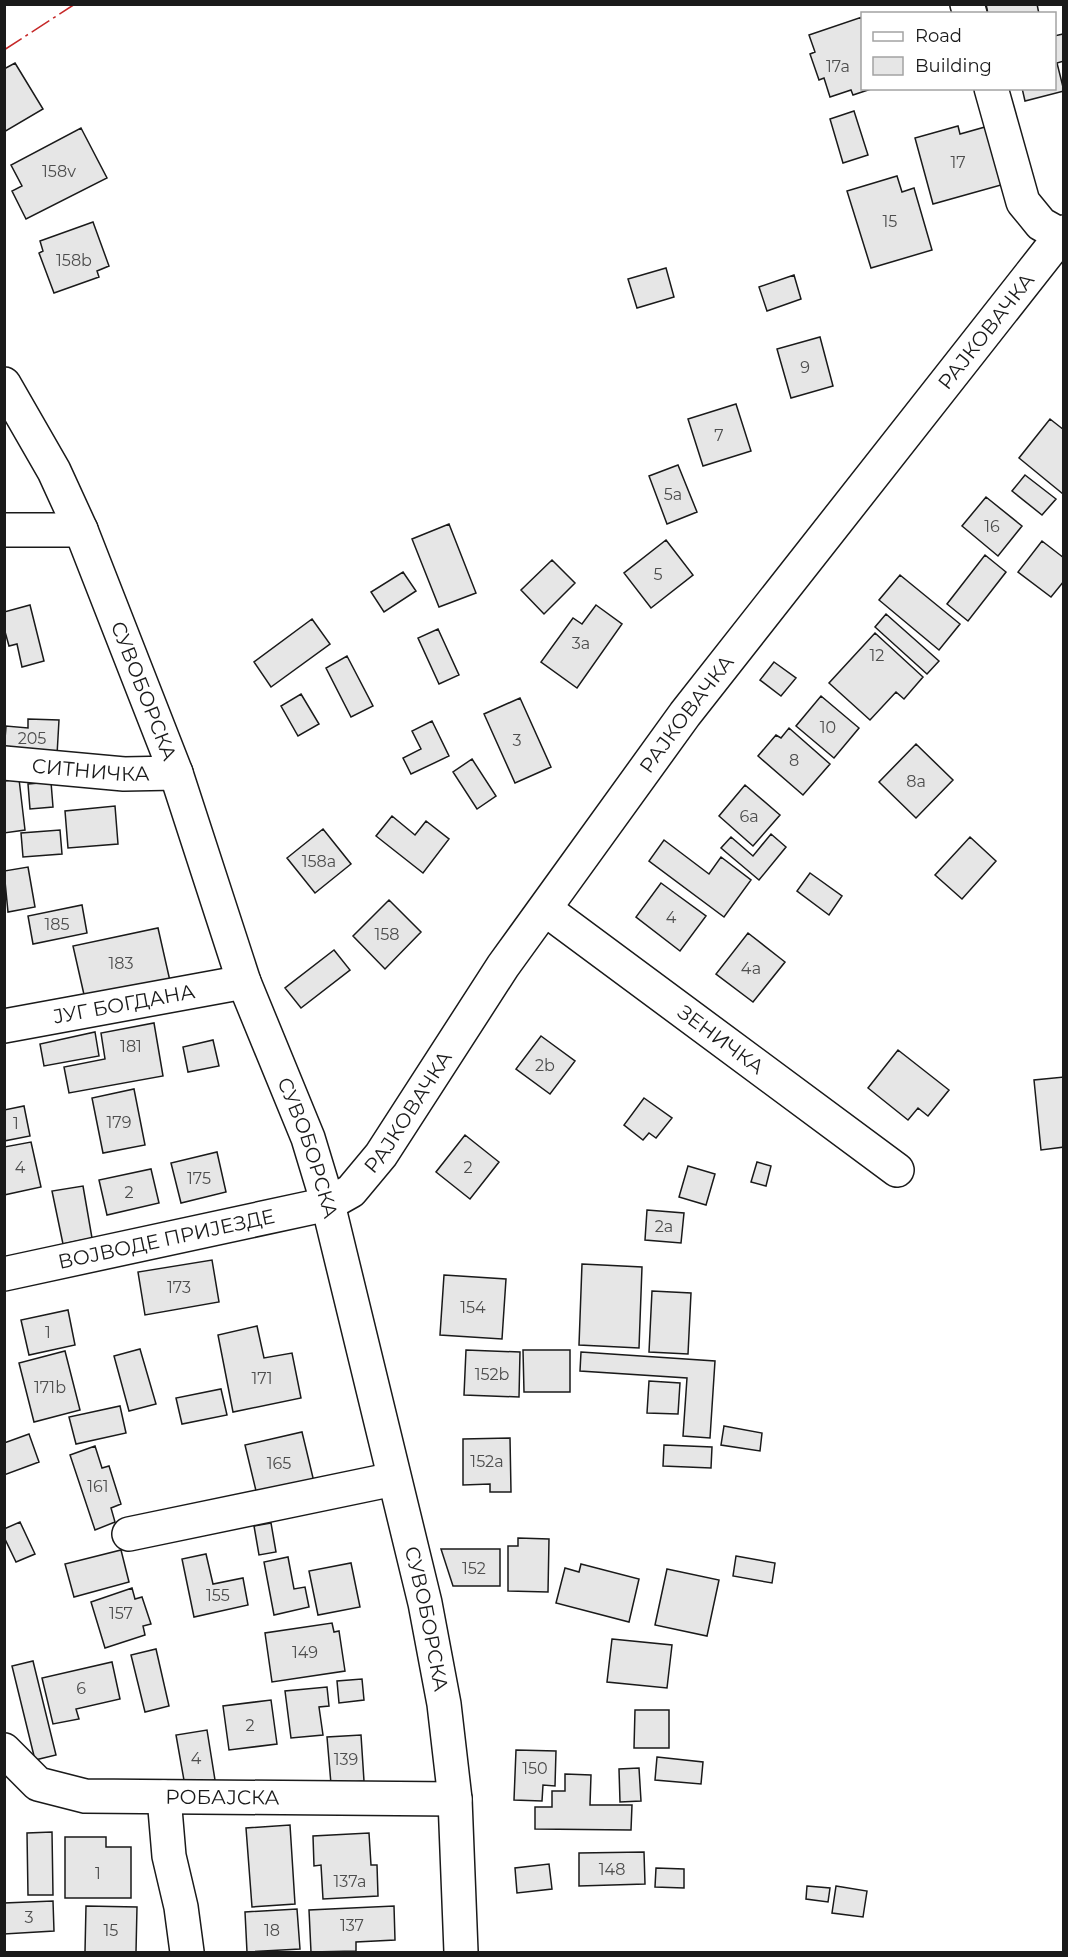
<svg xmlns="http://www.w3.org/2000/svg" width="1068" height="1957" font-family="Montserrat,sans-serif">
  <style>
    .building { fill: #e6e6e6; stroke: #1a1a1a; stroke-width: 1.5 }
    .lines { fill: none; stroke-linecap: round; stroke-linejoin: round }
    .minor-casing { stroke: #1a1a1a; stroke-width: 36 }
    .major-casing { stroke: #1a1a1a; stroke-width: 36 }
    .minor { stroke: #fff; stroke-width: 33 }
    .major { stroke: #fff; stroke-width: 33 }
    .power { stroke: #c62828; stroke-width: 1.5; stroke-dasharray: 21 4.5 3 4.5; stroke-linecap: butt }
    .labels { text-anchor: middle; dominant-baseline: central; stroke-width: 4.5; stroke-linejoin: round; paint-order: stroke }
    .number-label { font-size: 16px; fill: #4d4d4d }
    .street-label { font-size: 20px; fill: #1a1a1a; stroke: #fff }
  </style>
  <rect width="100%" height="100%" fill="#fff"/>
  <path class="building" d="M 986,4 L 1037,4 L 1039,14 L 988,14 Z
    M 862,17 L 862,88 L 874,88 L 853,95 L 851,90 L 830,97 L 824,78 L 819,80 L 810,54 L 815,52 L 809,35 Z
    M 1063,34 L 1064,61 L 1057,63 L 1064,91 L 1025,101 L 1022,88 L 1054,88 L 1054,36 Z
    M 15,63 L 43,109 L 4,132 L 4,69 Z
    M 854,111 L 868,155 L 843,163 L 830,119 Z
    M 958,126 L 960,134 L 985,127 L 1001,185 L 933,204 L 915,138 Z
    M 81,128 L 107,178 L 26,219 L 12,191 L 22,186 L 11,165 Z
    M 897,176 L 902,192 L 914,188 L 932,250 L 871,268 L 847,191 Z
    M 93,222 L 109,266 L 97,271 L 99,277 L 54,293 L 39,253 L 43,251 L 40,241 Z
    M 666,268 L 674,297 L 637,308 L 628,279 Z
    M 794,275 L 801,299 L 767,311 L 759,287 Z
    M 820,337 L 833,386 L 791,398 L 777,349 Z
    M 736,404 L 751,451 L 703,466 L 688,419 Z
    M 1050,419 L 1064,430 L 1063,494 L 1019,458 Z
    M 678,465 L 697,512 L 667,524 L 649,476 Z
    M 1025,475 L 1056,499 L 1042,515 L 1012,491 Z
    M 986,497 L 1022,526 L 998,556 L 962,526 Z
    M 449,524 L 476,593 L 439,607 L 412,539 Z
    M 666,540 L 693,575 L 651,608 L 624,573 Z
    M 1042,541 L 1064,558 L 1064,581 L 1051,597 L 1018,572 Z
    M 985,555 L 1006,572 L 968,621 L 947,604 Z
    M 552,560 L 575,583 L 544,614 L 521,590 Z
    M 403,572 L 416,591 L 384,612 L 371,592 Z
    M 900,575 L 960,624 L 939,650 L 879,600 Z
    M 30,605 L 44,661 L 22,667 L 17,644 L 9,646 L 4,628 L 4,612 Z
    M 596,605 L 622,624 L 577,688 L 541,662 L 573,618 L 582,624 Z
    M 886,614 L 939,661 L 927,674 L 875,627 Z
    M 312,619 L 330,644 L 271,687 L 254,662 Z
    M 438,629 L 459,675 L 439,684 L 418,638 Z
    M 875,633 L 923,677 L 904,699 L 896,692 L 870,720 L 829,683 Z
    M 347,656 L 373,706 L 351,717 L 326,668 Z
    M 774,662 L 796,678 L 781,696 L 760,680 Z
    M 301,694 L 319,724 L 298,736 L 281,706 Z
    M 821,696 L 859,728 L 834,758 L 796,726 Z
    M 520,698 L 551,767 L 515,783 L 484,714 Z
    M 28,719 L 59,720 L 57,755 L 4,752 L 6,726 L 28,728 Z
    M 432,721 L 449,756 L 411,774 L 403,758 L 421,749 L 412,731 Z
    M 789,728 L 830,764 L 803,795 L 758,756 L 776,735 L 781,738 Z
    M 916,744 L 953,780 L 916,818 L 879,782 Z
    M 472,759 L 496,796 L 477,809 L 453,772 Z
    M 19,779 L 25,830 L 4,833 L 4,781 Z
    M 51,782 L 53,807 L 30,809 L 28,784 Z
    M 745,785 L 780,815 L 753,846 L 719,816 Z
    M 115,806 L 118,844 L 68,848 L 65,811 Z
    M 392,816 L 415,835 L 426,821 L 449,839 L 423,873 L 376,836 Z
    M 323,829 L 351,864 L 315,893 L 287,858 Z
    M 60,830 L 62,854 L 23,857 L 21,833 Z
    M 771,834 L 786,847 L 759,880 L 721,848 L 731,837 L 753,856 Z
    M 970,837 L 996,861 L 962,899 L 935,875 Z
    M 664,840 L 709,874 L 721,857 L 751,880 L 724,917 L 649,861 Z
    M 28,867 L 35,907 L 8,912 L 4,871 Z
    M 810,873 L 842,896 L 829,915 L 797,891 Z
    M 661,883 L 706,916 L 680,951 L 636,917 Z
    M 389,900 L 421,932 L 385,969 L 353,936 Z
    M 82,905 L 87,933 L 33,944 L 28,916 Z
    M 158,928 L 170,981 L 85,999 L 73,946 Z
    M 748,933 L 785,962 L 753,1002 L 716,974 Z
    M 334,950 L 350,970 L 301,1008 L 285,988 Z
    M 154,1023 L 163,1076 L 69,1093 L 64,1067 L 105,1059 L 101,1033 Z
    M 95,1032 L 99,1056 L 44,1066 L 40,1044 Z
    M 541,1036 L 575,1061 L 550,1094 L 516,1069 Z
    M 213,1040 L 219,1066 L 188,1072 L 183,1047 Z
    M 898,1050 L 949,1090 L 928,1116 L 918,1108 L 908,1120 L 868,1088 Z
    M 1064,1077 L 1064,1147 L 1041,1150 L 1034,1080 Z
    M 134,1089 L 145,1145 L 103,1153 L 92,1098 Z
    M 644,1098 L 672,1118 L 656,1138 L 649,1133 L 643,1140 L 624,1125 Z
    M 24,1106 L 30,1136 L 4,1141 L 4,1110 Z
    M 465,1135 L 499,1162 L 470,1199 L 436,1172 Z
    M 31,1142 L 41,1187 L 4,1195 L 4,1147 Z
    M 217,1152 L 226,1192 L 181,1203 L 171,1163 Z
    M 757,1162 L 771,1166 L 766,1186 L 751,1182 Z
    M 688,1166 L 715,1174 L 706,1205 L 679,1197 Z
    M 151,1169 L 159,1203 L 107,1215 L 99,1180 Z
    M 83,1186 L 92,1238 L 63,1244 L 52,1191 Z
    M 647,1210 L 684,1213 L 681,1243 L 645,1240 Z
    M 212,1260 L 219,1302 L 145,1315 L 138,1272 Z
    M 582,1264 L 642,1267 L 639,1348 L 579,1345 Z
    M 444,1275 L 506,1279 L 502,1339 L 440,1335 Z
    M 652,1291 L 691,1293 L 688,1354 L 649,1352 Z
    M 68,1310 L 75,1345 L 29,1355 L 21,1320 Z
    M 257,1326 L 264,1358 L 292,1353 L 301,1398 L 233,1412 L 218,1335 Z
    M 140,1349 L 156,1404 L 129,1411 L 114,1356 Z
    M 466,1350 L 520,1352 L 519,1397 L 464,1395 Z
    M 523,1350 L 570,1350 L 570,1392 L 524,1392 Z
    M 65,1351 L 80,1410 L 34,1422 L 19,1363 Z
    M 581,1352 L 715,1361 L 710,1438 L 683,1436 L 687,1378 L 580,1371 Z
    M 649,1381 L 680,1383 L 678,1414 L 647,1413 Z
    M 221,1389 L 227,1415 L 182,1424 L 176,1398 Z
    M 120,1406 L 126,1433 L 76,1444 L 69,1417 Z
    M 724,1426 L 762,1433 L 760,1451 L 721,1445 Z
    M 302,1432 L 314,1482 L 257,1495 L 245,1445 Z
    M 29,1434 L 39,1462 L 4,1475 L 4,1443 Z
    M 510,1438 L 511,1492 L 490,1492 L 490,1484 L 463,1485 L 463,1439 Z
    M 664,1445 L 712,1447 L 711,1468 L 663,1466 Z
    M 95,1446 L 102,1468 L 109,1466 L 121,1504 L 111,1508 L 115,1522 L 95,1530 L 70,1455 Z
    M 20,1522 L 35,1554 L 16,1562 L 4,1537 L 4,1529 Z
    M 271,1523 L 276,1552 L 259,1555 L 254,1526 Z
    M 518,1538 L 549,1539 L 548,1592 L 508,1591 L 508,1546 L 518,1546 Z
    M 441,1549 L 500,1549 L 500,1586 L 453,1586 Z
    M 121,1550 L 129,1582 L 74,1597 L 65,1564 Z
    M 206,1554 L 213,1584 L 243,1578 L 248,1605 L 194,1617 L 182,1559 Z
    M 736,1556 L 775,1563 L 772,1583 L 733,1576 Z
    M 288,1557 L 294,1589 L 305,1587 L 309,1607 L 274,1615 L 264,1562 Z
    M 351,1563 L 360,1607 L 318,1615 L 309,1571 Z
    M 581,1564 L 639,1579 L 629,1622 L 556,1603 L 565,1568 L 579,1572 Z
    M 667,1569 L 719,1580 L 707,1636 L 655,1625 Z
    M 132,1588 L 135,1599 L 142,1597 L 151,1624 L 143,1626 L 145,1635 L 105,1648 L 91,1602 Z
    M 332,1623 L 334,1632 L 339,1631 L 345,1671 L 272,1682 L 265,1633 Z
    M 612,1639 L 672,1645 L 667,1688 L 607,1682 Z
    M 156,1649 L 169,1706 L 145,1712 L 131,1655 Z
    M 33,1661 L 56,1755 L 35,1760 L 12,1666 Z
    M 112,1662 L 120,1699 L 76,1709 L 79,1719 L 53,1724 L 42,1678 Z
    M 362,1679 L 364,1700 L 339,1703 L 337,1681 Z
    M 327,1687 L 329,1706 L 319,1707 L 323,1735 L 291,1738 L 285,1691 Z
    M 271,1700 L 277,1744 L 229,1750 L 223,1706 Z
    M 635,1710 L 669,1710 L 669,1748 L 634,1748 Z
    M 207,1730 L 215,1780 L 185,1786 L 176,1735 Z
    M 361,1735 L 364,1781 L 331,1784 L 327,1737 Z
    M 516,1750 L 556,1751 L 555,1786 L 543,1785 L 542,1801 L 514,1800 Z
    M 657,1757 L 703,1762 L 701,1784 L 655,1780 Z
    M 639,1768 L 641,1801 L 620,1802 L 619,1769 Z
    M 565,1774 L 591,1775 L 590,1805 L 632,1805 L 631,1830 L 535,1829 L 535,1807 L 552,1807 L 552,1791 L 565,1791 Z
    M 290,1825 L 295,1904 L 252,1907 L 246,1828 Z
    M 52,1832 L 53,1895 L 28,1895 L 27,1833 Z
    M 369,1833 L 371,1865 L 377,1865 L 378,1896 L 323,1899 L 321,1865 L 314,1866 L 313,1836 Z
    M 65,1837 L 106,1837 L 106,1847 L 131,1847 L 131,1898 L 65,1898 Z
    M 644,1852 L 645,1884 L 579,1886 L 579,1853 Z
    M 549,1864 L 552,1889 L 517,1893 L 515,1868 Z
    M 656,1868 L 684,1869 L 684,1888 L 655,1887 Z
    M 807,1886 L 830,1888 L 828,1902 L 806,1899 Z
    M 836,1886 L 867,1891 L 863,1917 L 832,1913 Z
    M 53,1901 L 54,1931 L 4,1934 L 4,1903 Z
    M 86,1906 L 137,1907 L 136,1952 L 85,1952 Z
    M 394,1906 L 395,1940 L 356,1942 L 356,1951 L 311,1952 L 309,1910 Z
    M 297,1909 L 300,1949 L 247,1952 L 245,1912 Z"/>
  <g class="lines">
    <defs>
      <g id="minor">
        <path d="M 967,4 L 970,14"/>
        <path d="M 991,88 L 1023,202 L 1041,224 L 1064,237"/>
        <path d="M 4,530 L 81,530"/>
        <path id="s1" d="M 4,763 L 124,774 L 176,773"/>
        <path id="s2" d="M 545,909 L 897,1170"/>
        <path id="s3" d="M 4,1026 L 244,982"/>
        <path id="s4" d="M 4,1274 L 328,1204"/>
        <path d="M 129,1534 L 394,1479"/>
        <path id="s5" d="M 4,1750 L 38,1784 L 85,1796 L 455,1799"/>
        <path d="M 164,1797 L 169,1856 L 181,1907 L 187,1952"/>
      </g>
      <g id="major">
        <path id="s6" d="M 4,384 L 54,471 L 81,530 L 176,773 L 244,982 L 308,1138 L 328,1204 L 425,1603 L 444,1704 L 455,1799 L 461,1952"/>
        <path id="s7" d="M 328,1204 L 351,1191 L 381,1155 L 503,966 L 685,714 L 1064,232"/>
      </g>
    </defs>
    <use href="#minor" class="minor-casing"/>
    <use href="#major" class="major-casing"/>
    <use href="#minor" class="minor"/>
    <use href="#major" class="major"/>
    <path class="power" d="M 4,50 L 75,4"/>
  </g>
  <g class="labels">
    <g class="number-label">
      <text x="838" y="66">17a</text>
      <text x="958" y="162">17</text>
      <text x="59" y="171">158v</text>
      <text x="890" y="221">15</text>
      <text x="74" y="260">158b</text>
      <text x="805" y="367">9</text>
      <text x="719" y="435">7</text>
      <text x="673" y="494">5a</text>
      <text x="992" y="526">16</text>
      <text x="658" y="574">5</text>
      <text x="581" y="643">3a</text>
      <text x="877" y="655">12</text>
      <text x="828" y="727">10</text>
      <text x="32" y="738">205</text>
      <text x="517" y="740">3</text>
      <text x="794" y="760">8</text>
      <text x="916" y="781">8a</text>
      <text x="749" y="816">6a</text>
      <text x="319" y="861">158a</text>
      <text x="671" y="917">4</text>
      <text x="57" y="924">185</text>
      <text x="387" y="934">158</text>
      <text x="121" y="963">183</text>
      <text x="751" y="968">4a</text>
      <text x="131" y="1046">181</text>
      <text x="545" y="1065">2b</text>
      <text x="119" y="1122">179</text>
      <text x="16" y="1123">1</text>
      <text x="20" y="1167">4</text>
      <text x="468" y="1167">2</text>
      <text x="199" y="1178">175</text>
      <text x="129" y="1192">2</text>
      <text x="664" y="1226">2a</text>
      <text x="179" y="1287">173</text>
      <text x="473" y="1307">154</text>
      <text x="48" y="1332">1</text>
      <text x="492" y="1374">152b</text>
      <text x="262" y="1378">171</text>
      <text x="50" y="1387">171b</text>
      <text x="487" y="1461">152a</text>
      <text x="279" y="1463">165</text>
      <text x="98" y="1486">161</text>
      <text x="474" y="1568">152</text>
      <text x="218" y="1595">155</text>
      <text x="121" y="1613">157</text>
      <text x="305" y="1652">149</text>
      <text x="81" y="1688">6</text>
      <text x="250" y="1725">2</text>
      <text x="196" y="1758">4</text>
      <text x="346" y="1759">139</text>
      <text x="535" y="1768">150</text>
      <text x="612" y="1869">148</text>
      <text x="98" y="1873">1</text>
      <text x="350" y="1881">137a</text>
      <text x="29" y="1917">3</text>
      <text x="352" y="1925">137</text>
      <text x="111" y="1930">15</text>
      <text x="272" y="1930">18</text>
    </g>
    <g class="street-label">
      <text stroke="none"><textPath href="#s7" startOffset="1096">РАЈКОВАЧКА</textPath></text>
      <text stroke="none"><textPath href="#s6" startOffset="338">СУВОБОРСКА</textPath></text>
      <text stroke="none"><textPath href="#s7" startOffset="610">РАЈКОВАЧКА</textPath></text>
      <text stroke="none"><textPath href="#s1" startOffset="87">СИТНИЧКА</textPath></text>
      <text stroke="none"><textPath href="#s3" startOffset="122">ЈУГ БОГДАНА</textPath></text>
      <text stroke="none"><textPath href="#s2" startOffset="219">ЗЕНИЧКА</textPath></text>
      <text stroke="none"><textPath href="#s7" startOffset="124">РАЈКОВАЧКА</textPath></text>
      <text stroke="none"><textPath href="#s6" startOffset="824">СУВОБОРСКА</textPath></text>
      <text stroke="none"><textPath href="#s4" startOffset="166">ВОЈВОДЕ ПРИЈЕЗДЕ</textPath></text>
      <text stroke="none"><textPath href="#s6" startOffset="1310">СУВОБОРСКА</textPath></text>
      <text stroke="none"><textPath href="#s5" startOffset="234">РОБАЈСКА</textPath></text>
    </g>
  </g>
  <rect width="1068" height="1957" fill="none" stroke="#1a1a1a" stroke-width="12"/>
  <rect x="861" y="12" width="195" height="78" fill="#ffffff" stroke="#a3a3a3" stroke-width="1.5"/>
  <rect x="873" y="32" width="30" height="9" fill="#ffffff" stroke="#a3a3a3" stroke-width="1.5"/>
  <text x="915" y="42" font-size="18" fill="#1a1a1a">Road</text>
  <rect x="873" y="57" width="30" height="18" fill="#e6e6e6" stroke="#a3a3a3" stroke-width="1.5"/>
  <text x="915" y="72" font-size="18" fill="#1a1a1a">Building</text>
</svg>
